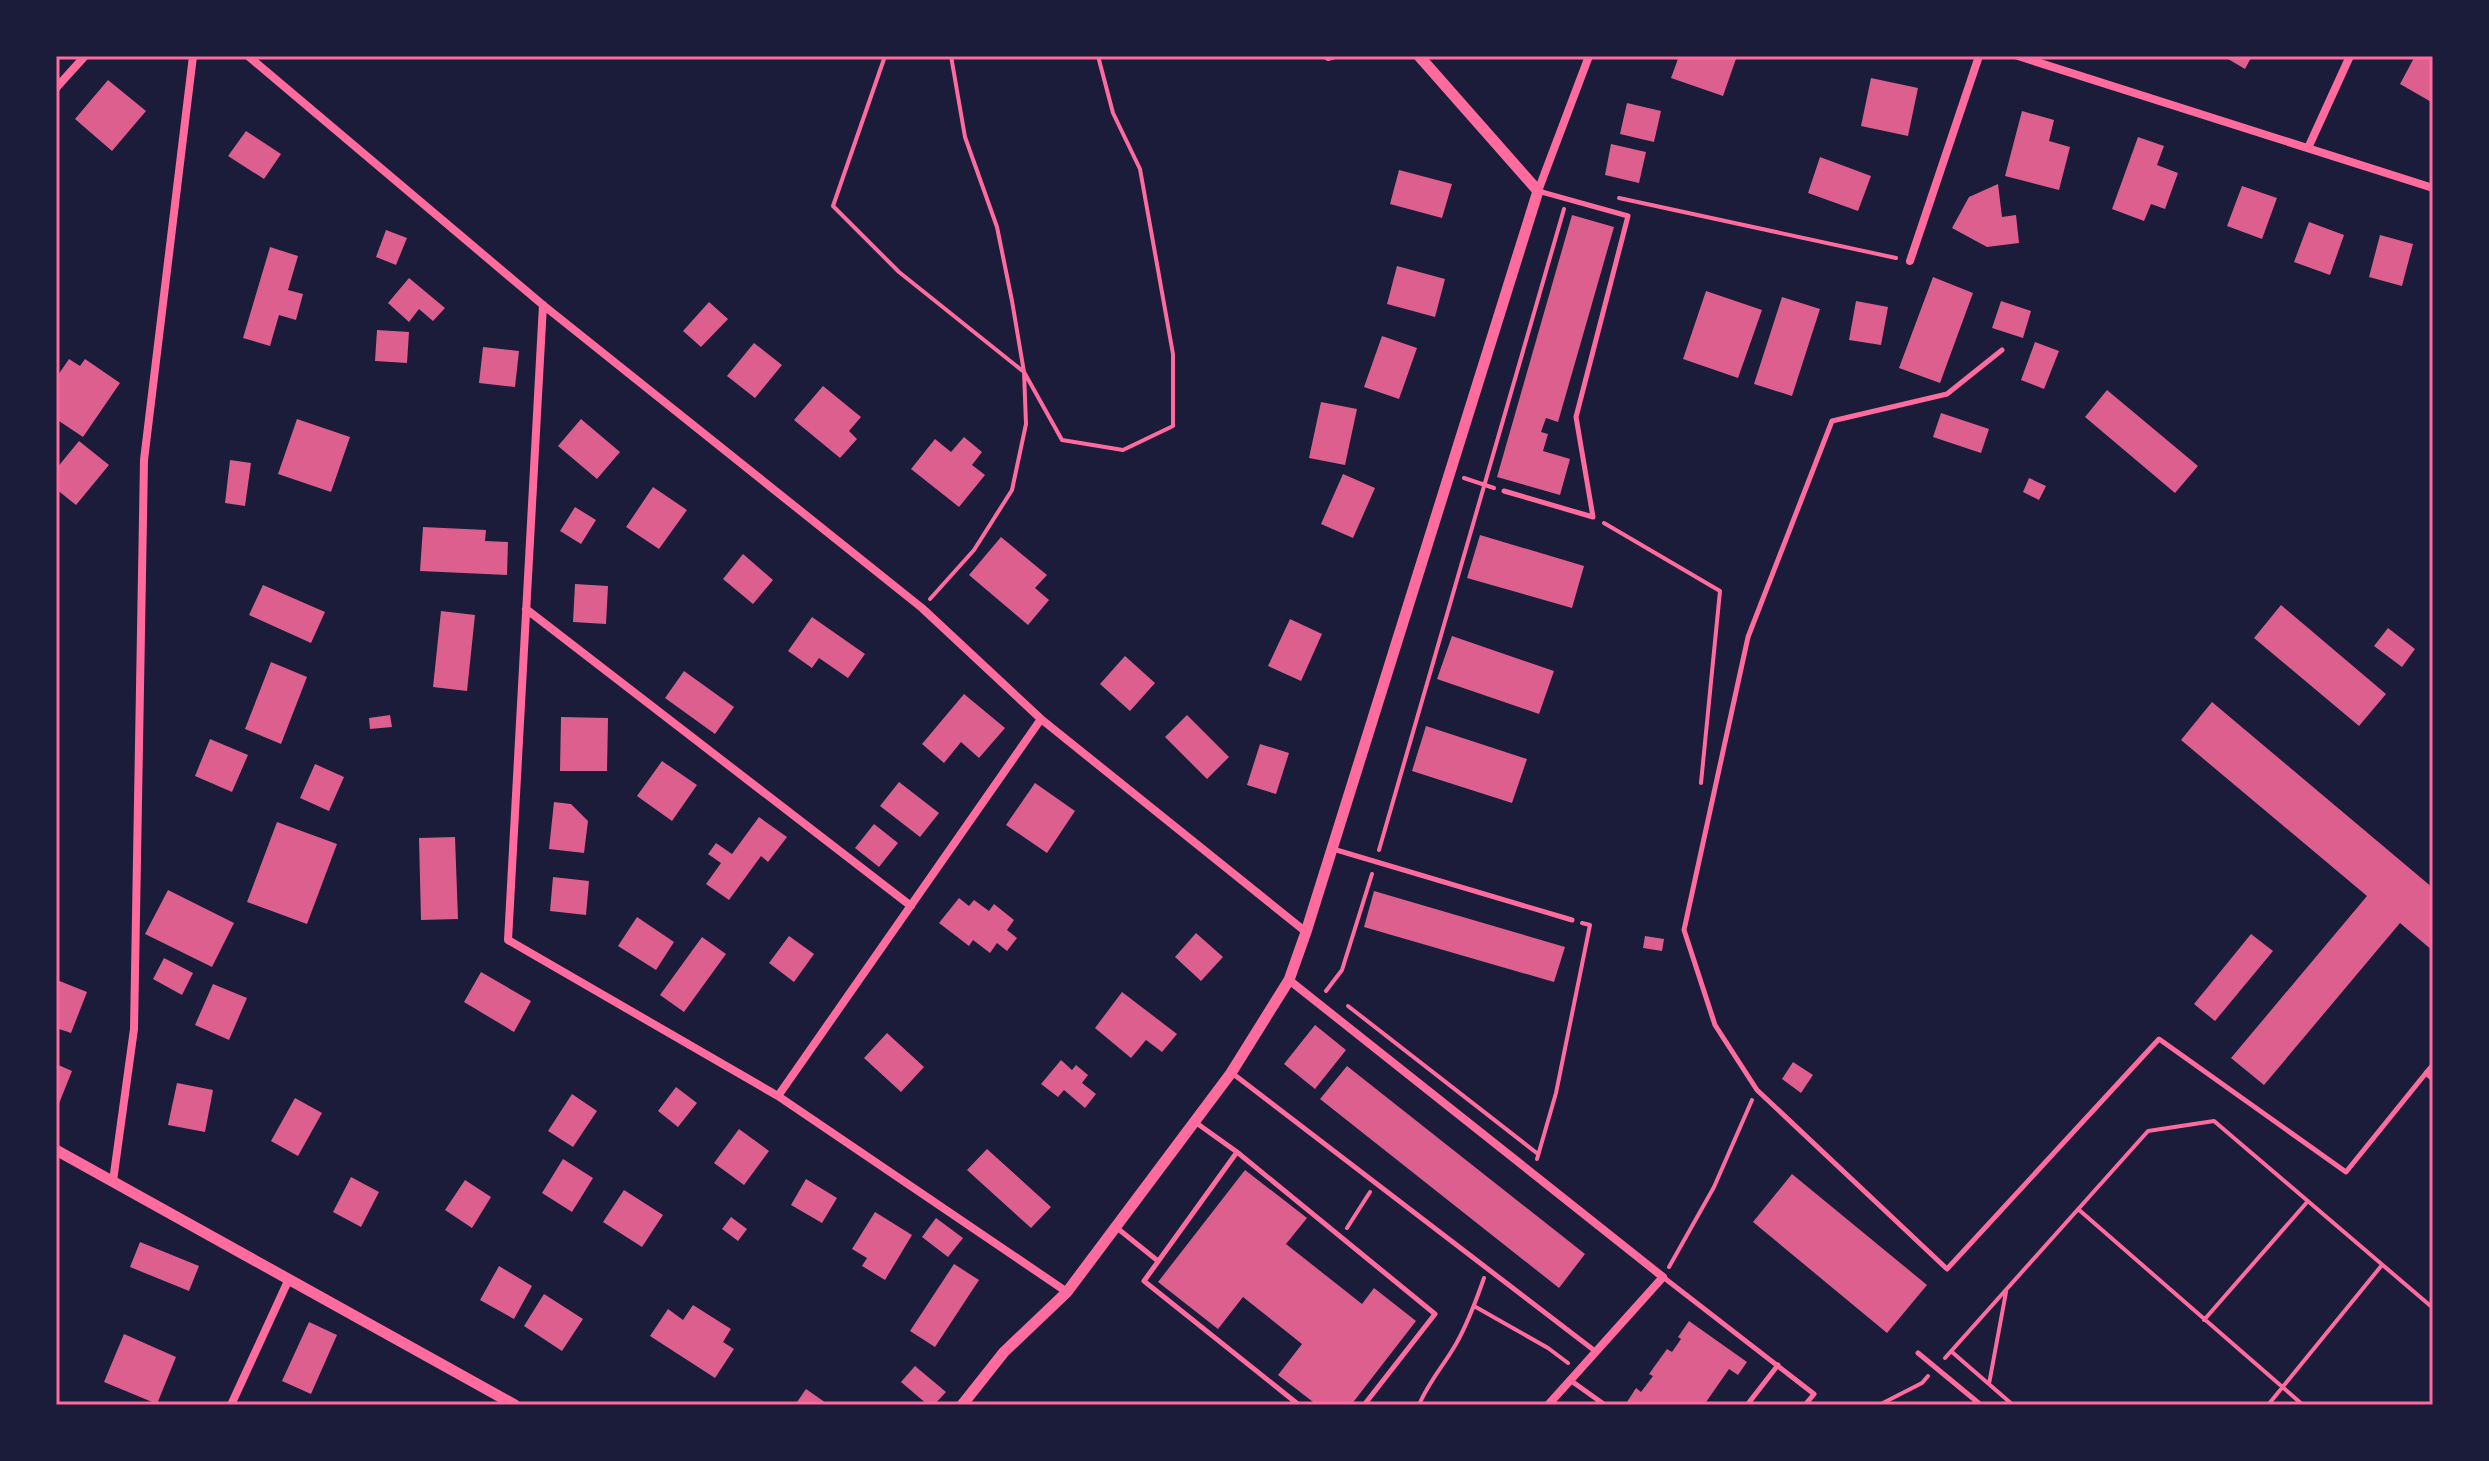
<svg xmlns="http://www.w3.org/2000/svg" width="2489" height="1461" font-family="Montserrat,sans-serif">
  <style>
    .building { fill: #dd5f8e }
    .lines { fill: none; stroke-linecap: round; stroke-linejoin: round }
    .path { stroke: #ff6b9d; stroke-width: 4 }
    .service { stroke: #ff6b9d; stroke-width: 5 }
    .minor { stroke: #ff6b9d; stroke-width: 8 }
    .tertiary { stroke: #ff6b9d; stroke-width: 11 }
    .neatline { fill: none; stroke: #ff6b9d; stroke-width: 3 }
  </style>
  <rect width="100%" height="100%" fill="#1b1b3a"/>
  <path class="building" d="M 1679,56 L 1737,56 L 1723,96 L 1671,78 Z
    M 2223,56 L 2252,56 L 2245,69 Z
    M 2415,56 L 2433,58 L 2433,103 L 2400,84 Z
    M 1871,78 L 1918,88 L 1908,136 L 1861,126 Z
    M 108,80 L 146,111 L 112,151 L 75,119 Z
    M 1627,103 L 1661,111 L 1654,142 L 1620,134 Z
    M 2022,111 L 2054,120 L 2049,141 L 2070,147 L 2059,190 L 2005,176 Z
    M 246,131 L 281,154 L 264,179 L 228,156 Z
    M 2138,137 L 2164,146 L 2157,165 L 2178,173 L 2165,209 L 2151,204 L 2144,221 L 2112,209 Z
    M 1611,144 L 1646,152 L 1639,183 L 1605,175 Z
    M 1820,157 L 1871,176 L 1858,211 L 1808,193 Z
    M 1399,170 L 1452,184 L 1442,218 L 1390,204 Z
    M 1998,184 L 2002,217 L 2016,215 L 2019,243 L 1987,247 L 1952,228 L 1969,197 Z
    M 2242,186 L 2277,198 L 2262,239 L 2227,226 Z
    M 1572,215 L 1614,227 L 1558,422 L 1546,418 L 1541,432 L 1548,434 L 1543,451 L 1570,459 L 1560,495 L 1497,477 Z
    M 2309,222 L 2344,235 L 2330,275 L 2294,262 Z
    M 386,230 L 407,238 L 396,265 L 376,257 Z
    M 2380,235 L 2413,244 L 2402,286 L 2369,277 Z
    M 270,247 L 298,256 L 288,290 L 303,294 L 296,320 L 279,315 L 270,346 L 243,338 Z
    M 1397,266 L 1445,279 L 1435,317 L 1387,304 Z
    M 1933,277 L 1973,293 L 1940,383 L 1899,368 Z
    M 409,278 L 445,308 L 433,321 L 419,309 L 409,322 L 388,303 Z
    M 1706,291 L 1762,310 L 1738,378 L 1683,359 Z
    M 1782,297 L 1820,309 L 1792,396 L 1754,384 Z
    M 1856,301 L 1888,307 L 1881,345 L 1849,340 Z
    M 2001,301 L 2031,311 L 2023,338 L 1992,328 Z
    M 709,302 L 728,319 L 701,347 L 683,331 Z
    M 377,330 L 409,332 L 407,363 L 375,361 Z
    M 1382,336 L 1417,348 L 1399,399 L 1364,387 Z
    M 2035,342 L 2059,351 L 2044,389 L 2021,380 Z
    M 754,343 L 782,365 L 755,398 L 727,376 Z
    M 483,347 L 519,351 L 515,387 L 479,383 Z
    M 69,359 L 80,366 L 85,359 L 120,383 L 83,437 L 56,419 L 56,378 Z
    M 823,386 L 861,417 L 849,431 L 857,439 L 840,458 L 794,420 Z
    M 2107,390 L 2198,466 L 2175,493 L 2085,417 Z
    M 1321,402 L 1357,409 L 1345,465 L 1309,458 Z
    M 1941,413 L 1989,429 L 1981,453 L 1933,437 Z
    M 297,419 L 350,437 L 331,492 L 278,474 Z
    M 581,419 L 620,452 L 597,479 L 558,446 Z
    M 964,437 L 982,452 L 972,465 L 985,475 L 959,507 L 911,469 L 935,439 L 951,452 Z
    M 79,441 L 109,465 L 76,505 L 56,489 L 56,469 Z
    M 230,460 L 251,463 L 245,506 L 225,503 Z
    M 1343,474 L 1375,488 L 1353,538 L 1321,524 Z
    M 2029,478 L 2046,486 L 2039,500 L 2023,492 Z
    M 653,487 L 687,510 L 659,549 L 626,527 Z
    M 575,507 L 596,520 L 581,544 L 560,531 Z
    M 423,527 L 486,530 L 485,541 L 508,542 L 507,575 L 420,571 Z
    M 1480,535 L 1584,566 L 1572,608 L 1467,578 Z
    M 1001,537 L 1047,575 L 1035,588 L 1049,600 L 1028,625 L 969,575 Z
    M 743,554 L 773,580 L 753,604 L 723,579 Z
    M 575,584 L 608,586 L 606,624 L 573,622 Z
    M 263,585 L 325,612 L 311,643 L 249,615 Z
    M 2281,605 L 2386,694 L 2359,726 L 2254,638 Z
    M 441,611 L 475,615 L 467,691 L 433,687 Z
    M 812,617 L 865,654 L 848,678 L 819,658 L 812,668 L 788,651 Z
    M 1290,619 L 1322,634 L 1301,681 L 1268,666 Z
    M 2388,628 L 2415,649 L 2402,667 L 2374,646 Z
    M 1452,636 L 1554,671 L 1539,714 L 1437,679 Z
    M 1125,656 L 1155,683 L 1130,711 L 1100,684 Z
    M 271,662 L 307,677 L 281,744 L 245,729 Z
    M 684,671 L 734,707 L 715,734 L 665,698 Z
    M 964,694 L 1005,728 L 979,758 L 961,742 L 944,763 L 922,744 Z
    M 2212,702 L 2433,888 L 2433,951 L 2400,923 L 2264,1085 L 2231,1058 L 2367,896 L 2181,740 Z
    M 390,715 L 392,727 L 370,729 L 369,718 Z
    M 1187,715 L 1229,757 L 1207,779 L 1165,737 Z
    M 561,717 L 608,718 L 607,771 L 560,771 Z
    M 1426,726 L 1527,759 L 1512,803 L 1412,771 Z
    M 210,739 L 248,755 L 232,792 L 195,776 Z
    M 1260,744 L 1289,753 L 1276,794 L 1247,785 Z
    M 662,761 L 697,785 L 672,821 L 637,796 Z
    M 315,764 L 344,777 L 329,811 L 300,798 Z
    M 899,782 L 939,813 L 920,837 L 880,806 Z
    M 1035,783 L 1075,811 L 1047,853 L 1006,825 Z
    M 554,802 L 571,804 L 588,821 L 584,853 L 549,849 Z
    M 759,817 L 787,837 L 768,862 L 761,856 L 729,900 L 706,884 L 721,863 L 708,854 L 716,843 L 732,854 Z
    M 277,822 L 337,844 L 307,924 L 247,902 Z
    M 874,824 L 898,843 L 879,867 L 855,848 Z
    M 455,837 L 458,919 L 421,920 L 419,838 Z
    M 553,877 L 589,881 L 586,915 L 550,911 Z
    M 168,890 L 234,923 L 212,967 L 145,934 Z
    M 1374,891 L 1565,947 L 1554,982 L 1364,927 Z
    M 959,898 L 969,906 L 974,900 L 989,911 L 994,904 L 1014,920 L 1007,930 L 1017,938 L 1007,951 L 997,943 L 990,953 L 973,940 L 969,946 L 939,923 Z
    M 637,917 L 674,942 L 656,970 L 618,946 Z
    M 1196,933 L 1223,957 L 1201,981 L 1175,957 Z
    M 2251,934 L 2273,951 L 2215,1021 L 2194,1004 Z
    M 789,936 L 814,954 L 794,982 L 769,963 Z
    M 1645,936 L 1664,939 L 1662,951 L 1643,948 Z
    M 702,937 L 726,954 L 684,1012 L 660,995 Z
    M 164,958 L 193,973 L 182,995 L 153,979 Z
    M 481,972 L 531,1001 L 514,1032 L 464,1002 Z
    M 57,980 L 87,992 L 71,1033 L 56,1028 Z
    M 213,984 L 247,998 L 229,1040 L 195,1025 Z
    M 1122,992 L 1177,1034 L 1162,1052 L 1146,1040 L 1131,1058 L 1095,1028 Z
    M 1315,1025 L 1346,1050 L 1315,1089 L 1284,1064 Z
    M 887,1033 L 924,1067 L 901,1092 L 864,1058 Z
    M 1061,1060 L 1072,1070 L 1076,1065 L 1088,1075 L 1082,1083 L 1096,1094 L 1085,1108 L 1064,1090 L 1058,1097 L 1041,1084 Z
    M 1793,1062 L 1813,1075 L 1801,1093 L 1782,1079 Z
    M 56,1064 L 72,1071 L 56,1111 Z
    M 1347,1066 L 1585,1254 L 1559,1288 L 1320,1099 Z
    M 177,1083 L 213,1090 L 205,1132 L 168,1125 Z
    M 676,1087 L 697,1103 L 678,1127 L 658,1111 Z
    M 572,1094 L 597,1111 L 573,1147 L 548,1131 Z
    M 295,1098 L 322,1113 L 298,1156 L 271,1141 Z
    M 739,1129 L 769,1151 L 744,1185 L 714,1163 Z
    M 987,1149 L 1051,1207 L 1031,1228 L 967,1170 Z
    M 563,1159 L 593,1178 L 572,1212 L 542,1193 Z
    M 1245,1170 L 1307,1218 L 1286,1244 L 1362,1304 L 1374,1288 L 1416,1321 L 1351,1405 L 1317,1405 L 1278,1375 L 1302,1344 L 1243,1297 L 1218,1329 L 1158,1282 Z
    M 1792,1174 L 1927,1285 L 1887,1333 L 1753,1222 Z
    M 351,1177 L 379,1192 L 361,1227 L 333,1212 Z
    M 806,1179 L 837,1198 L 822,1223 L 791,1205 Z
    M 465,1180 L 491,1197 L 472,1228 L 445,1210 Z
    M 624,1190 L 663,1215 L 642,1247 L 603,1222 Z
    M 875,1212 L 912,1235 L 885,1280 L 862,1266 L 867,1258 L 852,1249 Z
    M 731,1217 L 747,1229 L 738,1241 L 722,1229 Z
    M 936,1218 L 963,1238 L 948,1257 L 922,1237 Z
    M 140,1242 L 199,1266 L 189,1291 L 130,1267 Z
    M 954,1264 L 979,1280 L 935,1347 L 910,1331 Z
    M 499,1266 L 532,1286 L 514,1319 L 480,1300 Z
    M 544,1294 L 583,1319 L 562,1351 L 524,1326 Z
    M 693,1305 L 731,1329 L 723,1342 L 734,1349 L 715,1378 L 650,1336 L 668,1309 L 683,1320 Z
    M 1689,1321 L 1747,1362 L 1738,1375 L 1729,1369 L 1704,1405 L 1631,1405 L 1627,1402 L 1636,1388 L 1641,1392 L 1653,1376 L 1649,1374 L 1667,1349 L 1672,1352 L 1681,1339 L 1678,1337 Z
    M 309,1322 L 337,1335 L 311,1394 L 282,1381 Z
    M 124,1334 L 176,1357 L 157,1404 L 104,1382 Z
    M 915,1366 L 946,1392 L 934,1405 L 928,1405 L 901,1382 Z
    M 806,1389 L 829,1405 L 795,1405 Z"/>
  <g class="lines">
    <path class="path" d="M 885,56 L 833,206 L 899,272 L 1024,372 L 1062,440 L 1123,450 L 1173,426 L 1173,354 L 1140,169 L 1113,113 L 1098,56
      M 1323,56 L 1328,59 L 1338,56
      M 1619,198 L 1896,258
      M 1464,478 L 1494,488
      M 1604,523 L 1720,591 L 1701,783
      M 930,599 L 974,550 L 1012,490 L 1026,424 L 1024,372 L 1012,301 L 997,227 L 965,137 L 951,56
      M 1379,850 L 1564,209
      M 1326,991 L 1342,970 L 1372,874
      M 1348,1006 L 1538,1154
      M 1537,1159 L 1556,1093 L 1590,925 L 1582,923
      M 2078,1209 L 2303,1405
      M 1347,1228 L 1370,1192
      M 1669,1267 L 1714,1187 L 1752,1100
      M 1474,1306 L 1548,1348 L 1568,1363
      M 2204,1320 L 2308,1201
      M 1952,1352 L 2013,1405
      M 1945,1358 L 2148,1131 L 2214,1121 L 2433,1308
      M 1989,1384 L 2006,1292
      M 1419,1405 C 1428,1383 1444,1365 1456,1344 C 1468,1323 1476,1301 1484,1278
      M 1879,1405 L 1922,1383 L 1928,1376
      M 2268,1405 L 2382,1265"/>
    <path class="service" d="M 2002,350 L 1947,394 L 1832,421 L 1748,637 L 1684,930 L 1715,1025 L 1757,1090 L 1947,1269 L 2159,1039 L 2346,1172 L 2426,1073
      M 1504,491 L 1593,517 L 1576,417 L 1628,216 L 1538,191
      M 1333,849 L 1572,920
      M 2433,1065 L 2426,1073 L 2433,1079
      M 1232,1073 L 1595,1351
      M 1195,1122 L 1237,1152
      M 1117,1228 L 1158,1261
      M 1663,1277 L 1814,1394 L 1805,1405
      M 1918,1353 L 1981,1405
      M 1570,1380 L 1605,1405
      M 1299,1405 L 1144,1281 L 1237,1152 L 1435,1314 L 1364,1405
      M 1747,1405 L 1778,1365"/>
    <path class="minor" d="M 248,56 L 543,305 L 922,608 L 1041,719 L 1306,932
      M 2018,56 L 2433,188
      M 56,88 L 85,56
      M 2308,148 L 2350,56
      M 1538,191 L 1589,56
      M 1910,261 L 1979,56
      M 543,305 L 508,940 L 778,1096 L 1067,1292
      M 526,609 L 911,906
      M 1289,980 L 1663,1277 L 1548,1405
      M 778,1096 L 1041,719
      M 113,1181 L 134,1029 L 144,460 L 193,56
      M 231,1405 L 288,1281"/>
    <path class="tertiary" d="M 56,1150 L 515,1405
      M 962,1405 L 1004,1352 L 1067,1292 L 1231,1073 L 1289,980 L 1306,932 L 1538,191 L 1419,56"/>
  </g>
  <rect width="2489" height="1461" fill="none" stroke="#1b1b3a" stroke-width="116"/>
  <rect x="58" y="58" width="2373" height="1345" class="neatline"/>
</svg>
